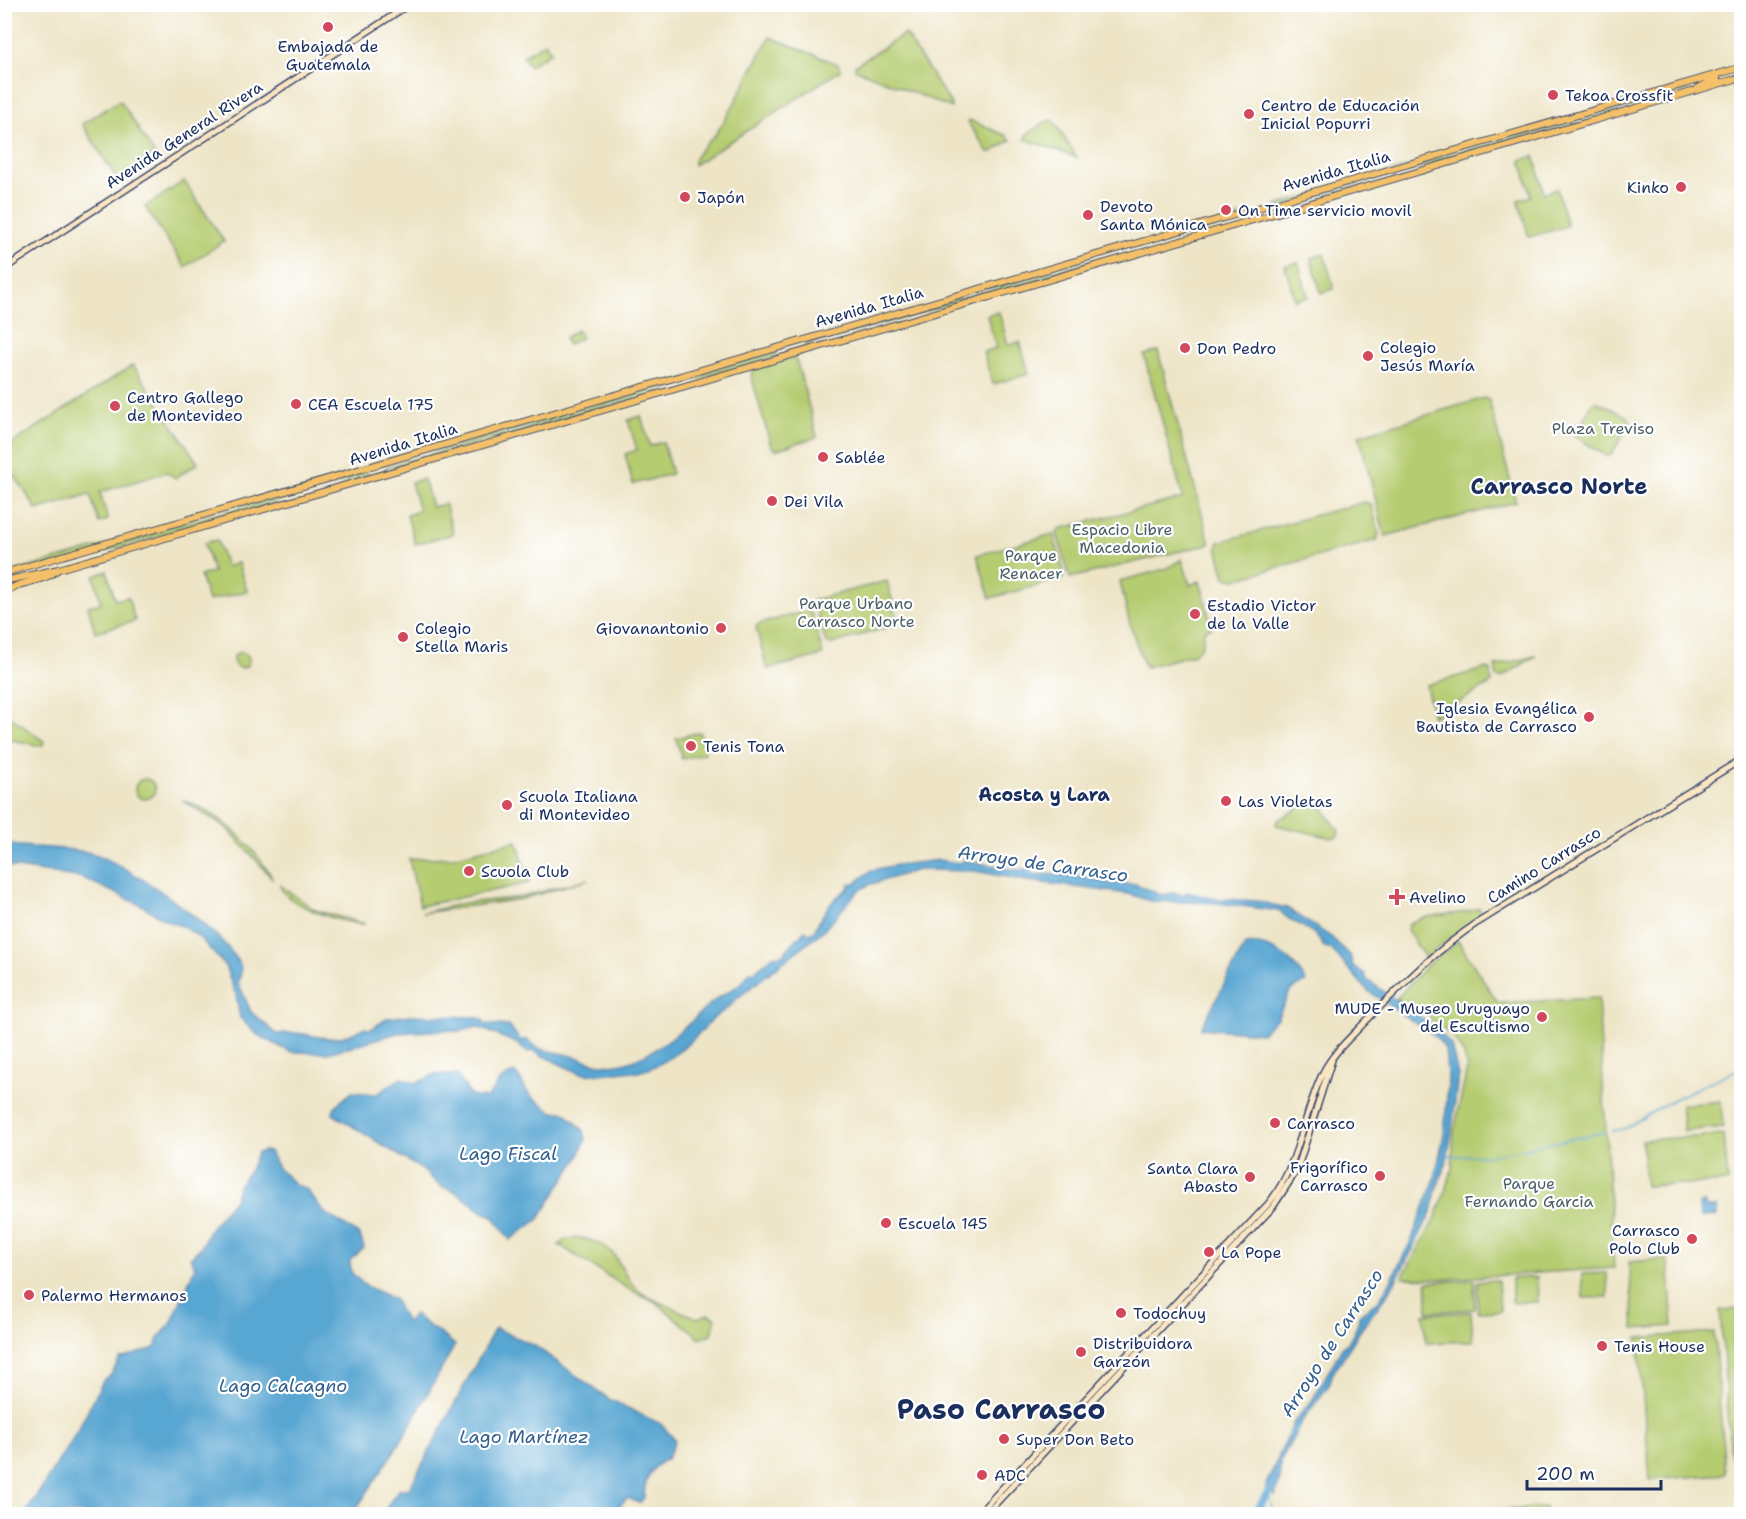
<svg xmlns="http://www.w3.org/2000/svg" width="1746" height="1519" font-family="'Shantell Sans',sans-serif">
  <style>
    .green { fill: #b6cc71; stroke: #687e68; stroke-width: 1.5 }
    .water { fill: #58a6d2; stroke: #3a6a98; stroke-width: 1.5 }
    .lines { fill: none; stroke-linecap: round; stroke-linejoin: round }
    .stream { stroke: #58a6d2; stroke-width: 1.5 }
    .river { stroke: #58a6d2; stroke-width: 8 }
    .secondary-casing { stroke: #3b4a6e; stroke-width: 8 }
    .primary-casing { stroke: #3b4a6e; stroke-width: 8 }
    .secondary { stroke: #fbe6c4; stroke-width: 5 }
    .primary { stroke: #f4c16b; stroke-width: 6 }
    .poi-dot { fill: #d1495b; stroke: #fff; stroke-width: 2 }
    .labels { text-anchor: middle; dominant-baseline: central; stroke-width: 4.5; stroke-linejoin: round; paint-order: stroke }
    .poi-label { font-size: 16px; fill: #1b2f5e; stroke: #fff; text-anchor: start }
    .street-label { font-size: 16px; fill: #1b2f5e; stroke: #fff }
    .park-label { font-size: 16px; fill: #4a5e64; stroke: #fff }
    .neighbourhood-label { font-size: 18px; font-weight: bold; fill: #1b2f5e; stroke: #fff }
    .water-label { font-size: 18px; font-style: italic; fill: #335f8c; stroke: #fff }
    .district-label { font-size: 22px; font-weight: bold; fill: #1b2f5e; stroke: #fff }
    .town-label { font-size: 28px; font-weight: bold; fill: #1b2f5e; stroke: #fff }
  </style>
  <rect width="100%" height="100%" fill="#fff"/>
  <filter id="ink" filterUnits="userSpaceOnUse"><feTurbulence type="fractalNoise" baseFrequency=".0167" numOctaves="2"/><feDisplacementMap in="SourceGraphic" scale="12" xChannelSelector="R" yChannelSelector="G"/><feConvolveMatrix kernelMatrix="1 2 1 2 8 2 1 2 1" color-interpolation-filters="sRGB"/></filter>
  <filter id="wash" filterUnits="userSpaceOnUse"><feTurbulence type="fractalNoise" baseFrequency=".008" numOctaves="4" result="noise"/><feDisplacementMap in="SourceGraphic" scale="24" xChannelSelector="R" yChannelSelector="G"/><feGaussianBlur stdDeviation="1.35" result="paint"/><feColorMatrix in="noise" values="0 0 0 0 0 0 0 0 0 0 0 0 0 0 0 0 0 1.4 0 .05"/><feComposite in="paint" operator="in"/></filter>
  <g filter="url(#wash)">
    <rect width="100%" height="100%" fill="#eee5c7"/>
    <path class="green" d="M 905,34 L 951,104 L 951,108 L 855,69 L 855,65 Z
      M 770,37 L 838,64 L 841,70 L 694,165 C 692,154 711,141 717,132 C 738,102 751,68 770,37 Z
      M 545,42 L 551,52 L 529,66 L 523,56 Z
      M 1686,86 L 1688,90 L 1646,102 L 1274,209 L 1278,205 Z
      M 120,100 L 155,155 L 117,179 L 82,124 Z
      M 969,120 L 1007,136 L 1011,140 L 992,152 L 988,152 L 968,123 Z
      M 1053,120 L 1076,156 L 1077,158 L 1025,139 L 1026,135 L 1045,122 Z
      M 1534,156 L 1544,193 L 1557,189 L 1567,226 L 1529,237 L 1518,200 L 1531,196 L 1521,160 Z
      M 184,181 L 224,241 L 185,267 L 145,207 Z
      M 1255,212 L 1256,216 L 1164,241 L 1166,238 Z
      M 1324,254 L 1334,289 L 1321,293 L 1311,258 Z
      M 1093,259 L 1096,261 L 1094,263 L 805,346 L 808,343 Z
      M 1298,262 L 1308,297 L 1295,300 L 1285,266 Z
      M 999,312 L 1008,345 L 1020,342 L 1029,374 L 993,384 L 983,352 L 996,348 L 987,315 Z
      M 577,330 L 582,337 L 568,345 L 564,338 Z
      M 1158,351 L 1210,544 L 1070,578 L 1057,534 L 1059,529 L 1183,498 L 1144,355 Z
      M 775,352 L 778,356 L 431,457 L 387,469 L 385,467 Z
      M 793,357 L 797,362 L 817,437 L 775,450 L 771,446 L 751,375 L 753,369 Z
      M 133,365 L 198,463 L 175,478 L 167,472 L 100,492 L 108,520 L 99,523 L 90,494 L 37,510 L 5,461 L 5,448 Z
      M 1484,398 L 1489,400 L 1516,502 L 1385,536 L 1359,435 Z
      M 1596,401 L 1628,417 L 1631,422 L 1611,455 L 1606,456 L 1575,436 L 1592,403 Z
      M 641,416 L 650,446 L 663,442 L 672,474 L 633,484 L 625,454 L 637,450 L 628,420 Z
      M 367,471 L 369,474 L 364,476 L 72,561 L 5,577 L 5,574 Z
      M 424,479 L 432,507 L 445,504 L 453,534 L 415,544 L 407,515 L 419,511 L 411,482 Z
      M 1364,502 L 1371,504 L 1379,534 L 1377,540 L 1236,579 L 1225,577 L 1217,547 L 1219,542 Z
      M 1053,534 L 1064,572 L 1063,579 L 990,598 L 977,555 Z
      M 217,540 L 226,567 L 238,563 L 247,591 L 208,601 L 200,576 L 213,572 L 204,543 Z
      M 1182,559 L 1190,585 L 1200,581 L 1212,627 L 1204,631 L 1202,646 L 1194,654 L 1145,667 L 1130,625 L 1120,581 L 1168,568 Z
      M 107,571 L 115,600 L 128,597 L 135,621 L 95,632 L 88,606 L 101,603 L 94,576 Z
      M 887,581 L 899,624 L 832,644 L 826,643 L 813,600 Z
      M 806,611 L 812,614 L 823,655 L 767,669 L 756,627 L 759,624 Z
      M233 660a8 8 0 1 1 16 0a8 8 0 1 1-16 0Z
      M 1536,656 L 1501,678 L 1497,677 L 1495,666 Z
      M 1487,668 L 1491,671 L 1492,683 L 1433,717 L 1426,685 Z
      M 12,718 L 45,742 L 42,746 L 5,739 L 5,722 Z
      M 700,732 L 705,753 L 682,759 L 676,738 Z
      M135 789a10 10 0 1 1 20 0a10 10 0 1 1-20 0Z
      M 1316,798 L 1339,831 L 1338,836 L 1332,838 L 1276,825 L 1278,820 Z
      M 182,800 C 219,811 254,846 273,879 L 227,828 Z
      M 517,841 L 529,883 L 420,906 L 409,859 L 453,857 Z
      M 588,879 L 523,899 L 422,913 L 464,903 L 522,897 Z
      M 280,885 L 315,910 L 365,924 C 345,925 282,904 280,885 Z
      M 1479,908 L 1482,915 L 1425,958 L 1407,930 L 1409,924 C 1430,911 1456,918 1479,908 Z
      M 1458,941 L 1498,1003 L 1598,998 L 1614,1268 L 1446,1279 L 1402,1278 L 1436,1217 L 1448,1184 L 1452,1169 L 1454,1131 L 1467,1069 L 1464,1055 L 1454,1038 L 1431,1019 L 1426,1011 L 1406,1005 L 1396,999 L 1427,965 Z
      M 1721,1101 L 1723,1127 L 1684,1131 L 1681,1105 Z
      M 1724,1135 L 1728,1182 L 1645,1186 L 1642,1140 Z
      M 583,1238 C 628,1251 611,1265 638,1290 C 648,1299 683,1312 697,1318 L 708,1314 L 716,1318 L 712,1334 L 700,1338 L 654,1301 L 630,1290 L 559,1245 L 566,1239 Z
      M 1668,1259 L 1673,1326 L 1634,1329 L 1629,1262 Z
      M 1607,1273 L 1608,1297 L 1583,1298 L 1582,1274 Z
      M 1537,1277 L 1538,1302 L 1512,1303 L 1512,1278 Z
      M 1474,1280 L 1475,1309 L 1428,1312 L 1427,1282 Z
      M 1498,1280 L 1500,1311 L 1478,1312 L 1477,1281 Z
      M 1741,1309 L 1741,1456 L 1731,1457 L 1720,1310 Z
      M 1471,1312 L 1473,1341 L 1426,1343 L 1424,1314 Z
      M 1714,1332 L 1725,1474 L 1650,1480 L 1638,1338 Z
      M 1545,1507 L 1546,1514 L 1480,1514 L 1480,1512 Z"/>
    <path class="water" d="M 5,844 C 33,849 63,846 91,853 C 125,862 227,933 240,965 C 243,971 240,976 238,982 L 251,1012 L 277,1034 C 314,1028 325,1050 363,1028 L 371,1029 L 388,1018 L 410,1015 L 473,1017 L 482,1019 L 485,1024 L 509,1026 L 520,1040 L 528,1040 C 535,1050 549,1051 561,1053 C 581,1057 601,1069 623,1063 C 656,1055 686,1027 710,1004 C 723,992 741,989 750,971 L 753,973 L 773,956 L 782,955 L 805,930 L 809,934 L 814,932 C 820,916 833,898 848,889 L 849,884 L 855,883 L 872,870 L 897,865 L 939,860 L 960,863 L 963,860 L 1017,870 L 1029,869 L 1033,874 L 1076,875 L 1108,883 L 1135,884 L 1161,895 L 1173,893 L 1185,895 L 1186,892 L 1211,898 L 1257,901 L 1287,908 L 1331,937 L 1350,955 L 1353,966 L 1365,974 L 1366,979 L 1436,1028 L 1451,1045 L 1458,1075 L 1451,1137 L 1446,1164 L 1436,1190 L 1433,1208 L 1414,1247 L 1390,1291 L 1364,1325 L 1333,1373 L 1329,1385 L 1302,1421 L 1280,1462 L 1280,1477 L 1275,1496 L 1266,1489 L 1266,1485 L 1294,1422 L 1311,1402 L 1342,1348 C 1350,1343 1359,1325 1359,1315 L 1378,1301 L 1388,1286 L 1412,1239 L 1435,1178 L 1444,1134 L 1448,1084 L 1445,1049 L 1437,1038 L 1368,991 L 1332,950 L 1323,946 C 1316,927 1292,926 1280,911 L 1218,903 L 1150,901 L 1129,894 L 1028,881 L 975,871 L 918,870 L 868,885 L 858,891 L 825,929 L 735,1000 C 729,1010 719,1012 711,1021 C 694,1040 665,1067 638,1072 C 633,1073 628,1071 624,1071 C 589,1076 586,1078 554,1061 C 547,1057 540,1056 534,1051 L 527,1052 L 516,1043 L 477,1027 L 459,1032 L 448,1030 L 398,1033 L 328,1053 L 290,1052 L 256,1034 L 240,1018 L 236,995 L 225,966 L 200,938 L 184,927 L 165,920 L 145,907 L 83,878 L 5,866 Z
      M 1255,944 C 1278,949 1296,961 1306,982 L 1291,990 L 1277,1018 L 1262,1033 L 1201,1028 L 1245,945 Z
      M 515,1073 C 523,1080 523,1087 529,1094 C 535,1101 545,1104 552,1112 L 565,1112 L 584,1131 L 586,1139 L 578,1158 L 538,1220 L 510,1240 L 493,1216 L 483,1212 L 454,1191 L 440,1186 L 424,1171 L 333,1114 L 334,1107 L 352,1092 L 377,1094 L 401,1078 L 416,1083 L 436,1074 L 457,1075 L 471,1096 L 488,1098 C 494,1086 502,1076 515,1073 Z
      M 264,1151 L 270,1152 L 278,1168 L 296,1185 L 305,1188 L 325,1213 L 360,1235 L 364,1248 L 350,1260 L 351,1272 L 364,1285 L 394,1299 L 405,1321 L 409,1321 L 414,1314 C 427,1326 441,1333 455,1345 L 401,1441 L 353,1514 L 25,1514 L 75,1435 L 104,1379 L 111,1375 L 120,1359 L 155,1348 L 160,1336 L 171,1324 L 195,1267 L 190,1258 L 201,1247 L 209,1230 L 235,1198 L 239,1184 L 250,1170 L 257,1153 Z
      M 1704,1203 L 1707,1208 L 1717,1208 L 1717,1216 L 1700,1217 L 1699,1205 Z
      M 495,1328 L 535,1346 L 609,1399 L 661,1424 L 675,1440 L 668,1458 C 651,1466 644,1479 644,1498 L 639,1503 L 628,1498 L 620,1505 L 621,1514 L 382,1514 L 399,1489 L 409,1489 Z"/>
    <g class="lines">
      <path class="stream" d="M 1612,1131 L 1624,1129 L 1674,1099 L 1742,1067
        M 1446,1156 L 1493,1155 L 1605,1132
        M 1269,1493 L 1273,1514"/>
      <path class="river" d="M 1255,1514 L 1273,1484"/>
    </g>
  </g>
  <g filter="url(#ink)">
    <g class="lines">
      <defs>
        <path id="secondary" d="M 4,269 L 410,4
          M 978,1514 L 1269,1203 C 1299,1165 1302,1119 1321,1077 C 1330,1055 1351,1037 1367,1020 C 1402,985 1435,951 1477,923 L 1742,759
          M 986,1514 L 1273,1207 L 1297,1170 L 1332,1060"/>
        <path id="primary" d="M 1698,88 L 1717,79 L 1718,74
          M 4,573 L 1742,67
          M 4,581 L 59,569 L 1742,77
          M 4,594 C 18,579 44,584 58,569"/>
      </defs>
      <use href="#secondary" class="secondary-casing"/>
      <use href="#primary" class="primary-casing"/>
      <use href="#secondary" class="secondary"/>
      <use href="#primary" class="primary"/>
    </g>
  </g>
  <g class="poi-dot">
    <circle cx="328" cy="27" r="6"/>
    <circle cx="1553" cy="95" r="6"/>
    <circle cx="1249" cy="114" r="6"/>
    <circle cx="1681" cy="187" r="6"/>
    <circle cx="685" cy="197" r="6"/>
    <circle cx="1226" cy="210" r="6"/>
    <circle cx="1088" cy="215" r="6"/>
    <circle cx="1185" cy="348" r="6"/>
    <circle cx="1368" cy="356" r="6"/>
    <circle cx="296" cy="404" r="6"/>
    <circle cx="115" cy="406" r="6"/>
    <circle cx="823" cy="457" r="6"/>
    <circle cx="772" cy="501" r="6"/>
    <circle cx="1195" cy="614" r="6"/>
    <circle cx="721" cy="628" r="6"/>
    <circle cx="403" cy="637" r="6"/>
    <circle cx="1589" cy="717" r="6"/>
    <circle cx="691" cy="746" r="6"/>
    <circle cx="1226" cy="801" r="6"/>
    <circle cx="507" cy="805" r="6"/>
    <circle cx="469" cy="871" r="6"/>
    <path d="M1394 888h6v6h6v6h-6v6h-6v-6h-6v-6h6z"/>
    <circle cx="1542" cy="1017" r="6"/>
    <circle cx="1275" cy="1123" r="6"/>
    <circle cx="1380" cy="1176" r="6"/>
    <circle cx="1250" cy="1177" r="6"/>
    <circle cx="886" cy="1223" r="6"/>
    <circle cx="1692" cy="1239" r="6"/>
    <circle cx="1209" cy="1252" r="6"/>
    <circle cx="29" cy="1295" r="6"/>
    <circle cx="1121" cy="1313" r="6"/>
    <circle cx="1602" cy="1346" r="6"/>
    <circle cx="1081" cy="1352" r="6"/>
    <circle cx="1004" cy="1439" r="6"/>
    <circle cx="982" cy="1475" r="6"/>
  </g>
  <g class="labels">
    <g class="poi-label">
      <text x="328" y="46" text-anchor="middle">Embajada de<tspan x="328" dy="18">Guatemala</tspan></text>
      <text x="1565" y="95">Tekoa Crossfit</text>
      <text x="1261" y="105">Centro de Educación<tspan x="1261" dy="18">Inicial Popurri</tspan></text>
      <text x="1669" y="187" text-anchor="end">Kinko</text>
      <text x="697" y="197">Japón</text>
      <text x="1100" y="206">Devoto<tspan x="1100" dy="18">Santa Mónica</tspan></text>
      <text x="1238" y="210">On Time servicio movil</text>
      <text x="1380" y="347">Colegio<tspan x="1380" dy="18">Jesús María</tspan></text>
      <text x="1197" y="348">Don Pedro</text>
      <text x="127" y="397">Centro Gallego<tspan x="127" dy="18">de Montevideo</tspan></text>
      <text x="308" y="404">CEA Escuela 175</text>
      <text x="835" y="457">Sablée</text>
      <text x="784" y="501">Dei Vila</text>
      <text x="1207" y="605">Estadio Victor<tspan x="1207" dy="18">de la Valle</tspan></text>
      <text x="415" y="628">Colegio<tspan x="415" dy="18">Stella Maris</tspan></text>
      <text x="709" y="628" text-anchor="end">Giovanantonio</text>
      <text x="1577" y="708" text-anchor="end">Iglesia Evangélica<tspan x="1577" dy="18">Bautista de Carrasco</tspan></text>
      <text x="703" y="746">Tenis Tona</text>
      <text x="519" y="796">Scuola Italiana<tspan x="519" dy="18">di Montevideo</tspan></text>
      <text x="1238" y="801">Las Violetas</text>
      <text x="481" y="871">Scuola Club</text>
      <text x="1409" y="897">Avelino</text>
      <text x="1530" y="1008" text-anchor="end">MUDE - Museo Uruguayo<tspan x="1530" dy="18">del Escultismo</tspan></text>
      <text x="1287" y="1123">Carrasco</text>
      <text x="1368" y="1167" text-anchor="end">Frigorífico<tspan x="1368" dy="18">Carrasco</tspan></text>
      <text x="1238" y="1168" text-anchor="end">Santa Clara<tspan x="1238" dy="18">Abasto</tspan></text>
      <text x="898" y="1223">Escuela 145</text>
      <text x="1680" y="1230" text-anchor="end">Carrasco<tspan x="1680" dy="18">Polo Club</tspan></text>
      <text x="1221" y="1252">La Pope</text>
      <text x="41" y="1295">Palermo Hermanos</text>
      <text x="1133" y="1313">Todochuy</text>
      <text x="1093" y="1343">Distribuidora<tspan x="1093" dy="18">Garzón</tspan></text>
      <text x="1614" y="1346">Tenis House</text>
      <text x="1016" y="1439">Super Don Beto</text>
      <text x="994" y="1475">ADC</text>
    </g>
    <g class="street-label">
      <text transform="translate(184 135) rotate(-33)">Avenida General Rivera</text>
      <text transform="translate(1336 171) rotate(-16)">Avenida Italia</text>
      <text transform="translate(869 307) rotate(-16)">Avenida Italia</text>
      <text transform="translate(403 444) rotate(-17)">Avenida Italia</text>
      <text transform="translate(1544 865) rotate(-32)">Camino Carrasco</text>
    </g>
    <g class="park-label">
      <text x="1603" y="428">Plaza Treviso</text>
      <text x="1122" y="529">Espacio Libre<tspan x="1122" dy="18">Macedonia</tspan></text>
      <text x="1031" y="555">Parque<tspan x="1031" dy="18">Renacer</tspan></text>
      <text x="856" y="603">Parque Urbano<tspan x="856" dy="18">Carrasco Norte</tspan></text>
      <text x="1529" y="1183">Parque<tspan x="1529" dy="18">Fernando Garcia</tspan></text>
    </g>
    <g class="neighbourhood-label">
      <text x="1044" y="795">Acosta y Lara</text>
    </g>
    <g class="water-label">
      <text transform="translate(1043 864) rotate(8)">Arroyo de Carrasco</text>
      <text x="508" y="1154">Lago Fiscal</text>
      <text transform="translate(1332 1343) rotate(-57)">Arroyo de Carrasco</text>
      <text x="283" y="1386">Lago Calcagno</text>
      <text x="524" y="1437">Lago Martínez</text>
    </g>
    <g class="district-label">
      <text x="1559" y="486">Carrasco Norte</text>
    </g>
    <g class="town-label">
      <text x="1001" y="1409">Paso Carrasco</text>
    </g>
  </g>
  <rect width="1746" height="1519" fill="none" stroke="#fff" stroke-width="24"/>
  <path d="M1527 1480v9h134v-9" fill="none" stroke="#1b2f5e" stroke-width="3"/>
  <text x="1536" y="1480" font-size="18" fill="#1b2f5e" stroke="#ffffff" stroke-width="4.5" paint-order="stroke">200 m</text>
</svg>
